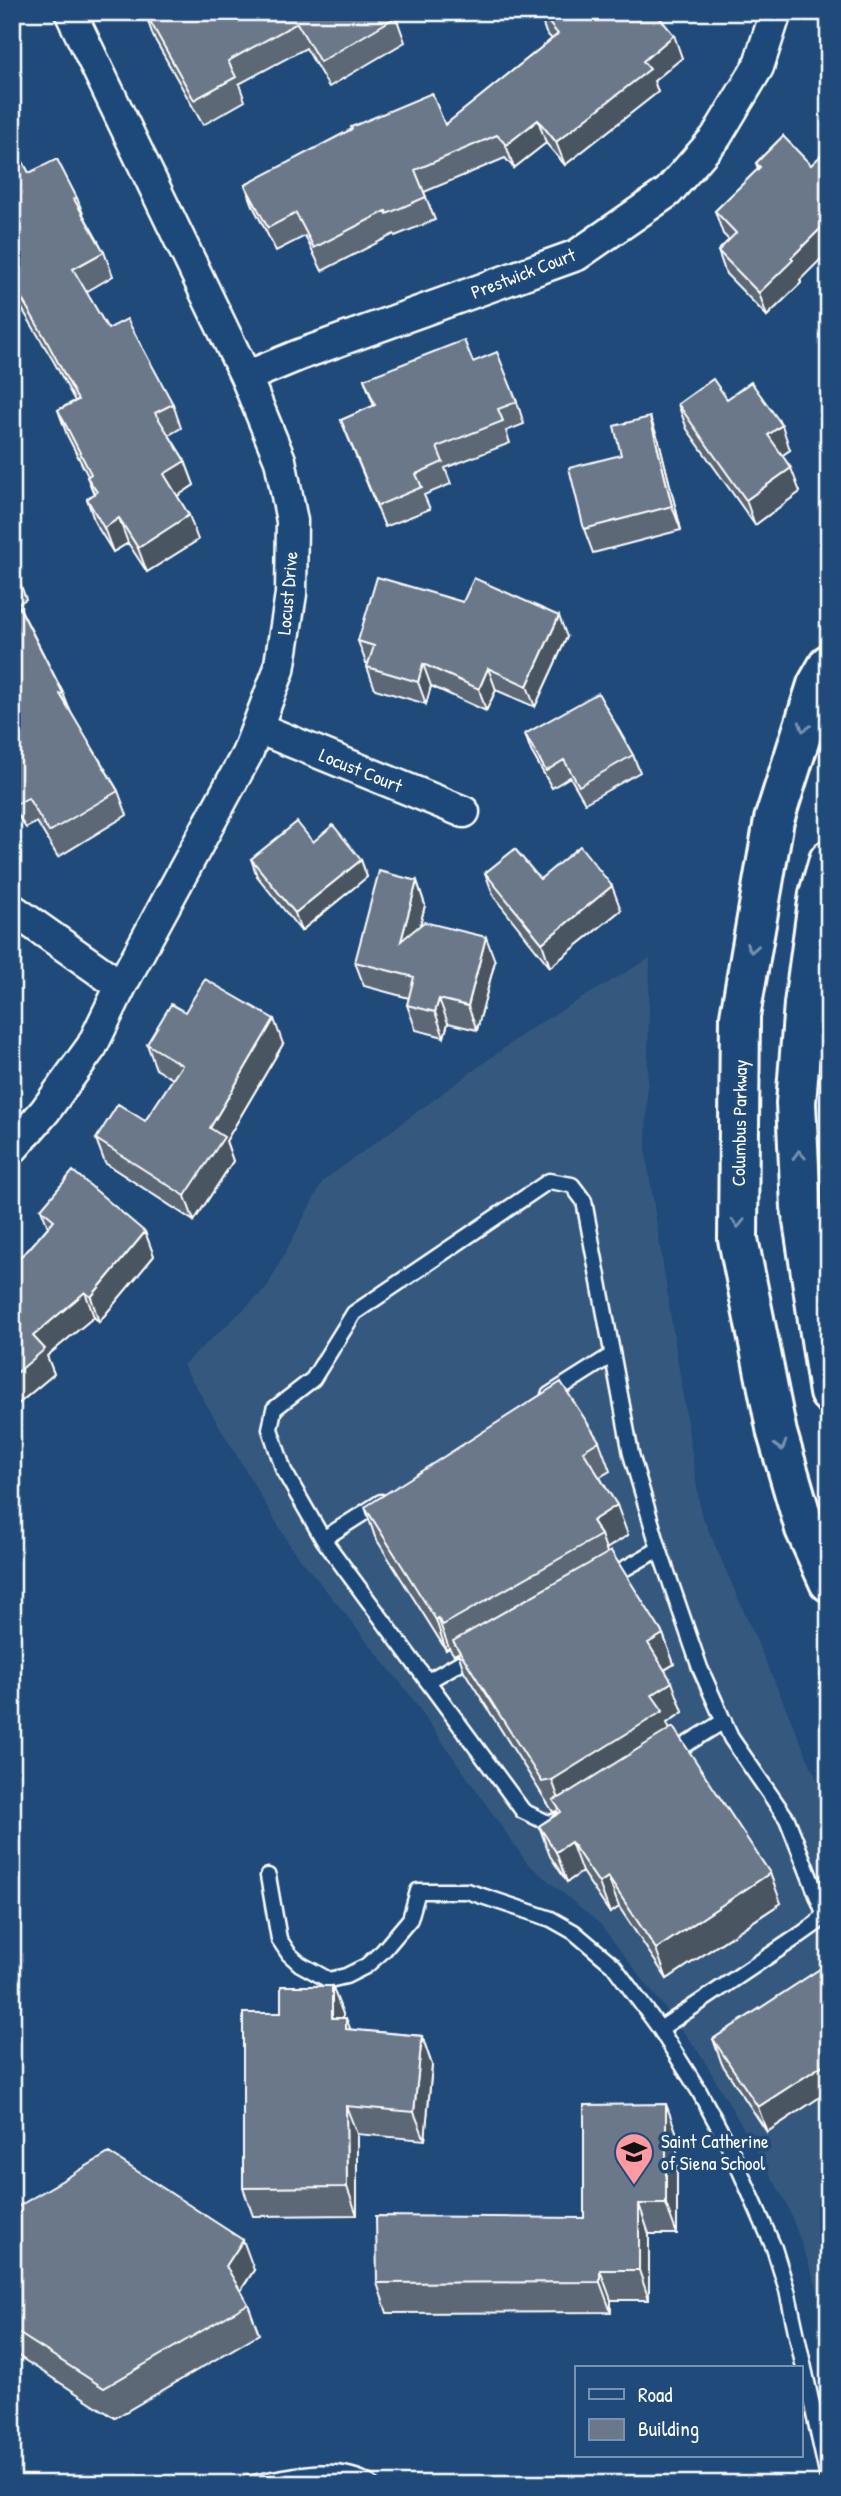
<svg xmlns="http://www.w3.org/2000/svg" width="841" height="2496" font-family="'Patrick Hand',sans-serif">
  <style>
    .built { fill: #36587e }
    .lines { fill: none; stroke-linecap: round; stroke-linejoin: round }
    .lane-casing { stroke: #fff; stroke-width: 19 }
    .street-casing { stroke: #fff; stroke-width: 35 }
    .primary-casing { stroke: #fff; stroke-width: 44 }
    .lane { stroke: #1f4a7a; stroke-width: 14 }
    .street { stroke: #1f4a7a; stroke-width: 30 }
    .primary { stroke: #1f4a7a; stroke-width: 38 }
    .wall { fill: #5b6776; stroke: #fff; stroke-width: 2 }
    .shaded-wall { fill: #4a5460; stroke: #fff; stroke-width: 2 }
    .building { fill: #6a7889; stroke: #fff; stroke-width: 2 }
    .oneway { stroke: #7992af }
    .labels { text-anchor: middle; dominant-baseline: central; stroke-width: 7; stroke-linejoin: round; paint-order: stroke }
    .street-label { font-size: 19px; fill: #fff; stroke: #1f4a7a }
    .poi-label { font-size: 19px; fill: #fff; stroke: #1f4a7a; text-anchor: start }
  </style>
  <rect width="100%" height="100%" fill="#1f4a7a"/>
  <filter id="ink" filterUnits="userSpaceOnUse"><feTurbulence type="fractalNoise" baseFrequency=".0143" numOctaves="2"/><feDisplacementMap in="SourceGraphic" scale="14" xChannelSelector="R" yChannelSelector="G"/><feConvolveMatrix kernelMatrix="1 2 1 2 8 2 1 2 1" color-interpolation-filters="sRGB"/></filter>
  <g filter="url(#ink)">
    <path class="built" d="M 650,958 L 646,1154 L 701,1513 L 829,1807 L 829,2321 L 787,2204 L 701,2055 L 600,1924 L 527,1863 L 407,1691 L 291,1547 L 183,1365 L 266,1289 L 323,1181 L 530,1029 Z"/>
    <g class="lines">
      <defs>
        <path id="lane" d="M 549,1395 L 612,1355
          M 323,1539 L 381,1502
          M 608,1578 L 659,1549
          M 428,1681 L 475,1654
          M 669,1755 L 724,1721
          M 562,1820 L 548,1823 L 523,1811 L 323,1539 L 284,1471 L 270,1429 L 274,1409 L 313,1379 L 354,1313 L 549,1181 L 572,1185 L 584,1201 L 631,1454 L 659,1549 L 700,1668 L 731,1738 L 787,1819 L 824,1913 L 817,1923 L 800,1935 L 660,2029
          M 268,1876 L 279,1939 L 289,1954 L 300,1964 L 329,1980 L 346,1976 L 366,1966 L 383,1951 L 410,1919 L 418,1891 L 467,1891 L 551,1919 L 574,1932 L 613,1965 L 660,2029 L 699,2091 L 730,2148 L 774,2248 L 787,2290 L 829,2483
          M 248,2484 C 287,2477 335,2462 371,2484"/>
        <path id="street" d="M 246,377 L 299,355 L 577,255 L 668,192 L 716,137 L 758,67 L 776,12
          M 258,728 L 464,812
          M 12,909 L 121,986
          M 12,1149 L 45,1111 L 92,1046 L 121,986 L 247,754 L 279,670 L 291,594 L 292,521 L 280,460 L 246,377 L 70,12"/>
        <path id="primary" d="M 829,664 L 817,685 L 774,820 L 740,1016 L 738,1239 L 777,1433 L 805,1529 L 829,1582
          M 829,860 L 819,894 L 804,1004 L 796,1103 L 801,1207 L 829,1393"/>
      </defs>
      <use href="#lane" class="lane-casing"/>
      <use href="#street" class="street-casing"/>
      <use href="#primary" class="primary-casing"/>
      <use href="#lane" class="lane"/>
      <use href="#street" class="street"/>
      <use href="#primary" class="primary"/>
    </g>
    <path class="wall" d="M 145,12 L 396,17 L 405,42 L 329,87 L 306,48 L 239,84 L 245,101 L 203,125 L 153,36 Z
      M 539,12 L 655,12 L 682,58 L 654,81 L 658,92 L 565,165 L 546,143 L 514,168 L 505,158 L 424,192 L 435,220 L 395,236 L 394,234 L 322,271 L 305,236 L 276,251 L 254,208 L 245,185 L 445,125 L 552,39 L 546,33 Z
      M 783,136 L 801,283 L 767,316 L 726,274 L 718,251 L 729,240 L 723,234 L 715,211 L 758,169 L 756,163 Z
      M 12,142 L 29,173 L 77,198 L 84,216 L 104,252 L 113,276 L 86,292 L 108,329 L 173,404 L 181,428 L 169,435 L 185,461 L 194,485 L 177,496 L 198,540 L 147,572 L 128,543 L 113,552 L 95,523 L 87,499 L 94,494 L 87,477 L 88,476 L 67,435 L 58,410 L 75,401 L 54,362 L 12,292 Z
      M 473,362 L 517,402 L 524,424 L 506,431 L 510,443 L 445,468 L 451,484 L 424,495 L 430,509 L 385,527 L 341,420 L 374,406 L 364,379 Z
      M 727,399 L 790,450 L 782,455 L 800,492 L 755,525 L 687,429 L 678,404 Z
      M 659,441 L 681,530 L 593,553 L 584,529 L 621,455 Z
      M 12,565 L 17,575 L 26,599 L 18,604 L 63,693 L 69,708 L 118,791 L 127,815 L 58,857 L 37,822 L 26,828 L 12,806 Z
      M 567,637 L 535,707 L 496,690 L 486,711 L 431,686 L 426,704 L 375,689 L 367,667 L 368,663 L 366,663 L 358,641 Z
      M 525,734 L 633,755 L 640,772 L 585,803 L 570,777 L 552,788 L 531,751 Z
      M 313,842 L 361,860 L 367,877 L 301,931 L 257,876 L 251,859 Z
      M 485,873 L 540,879 L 621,910 L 550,967 L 494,897 Z
      M 417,881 L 425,905 L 420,925 L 495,961 L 477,1030 L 448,1023 L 444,1037 L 416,1030 L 407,1005 L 409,998 L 364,986 L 355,962 Z
      M 185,1012 L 283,1044 L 226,1141 L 233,1161 L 194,1221 L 105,1163 L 96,1139 L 145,1121 L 173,1079 L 156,1069 L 147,1044 Z
      M 41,1209 L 145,1232 L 154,1256 L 99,1322 L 94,1317 L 47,1356 L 54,1374 L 12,1409 L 12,1264 L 29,1249 L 48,1227 Z
      M 599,1441 L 610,1471 L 600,1477 L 628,1535 L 606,1549 L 607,1553 L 663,1634 L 674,1664 L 665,1670 L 683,1712 L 667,1723 L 669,1730 L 781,1903 L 667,1979 L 619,1907 L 610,1913 L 582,1872 L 567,1882 L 550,1856 L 539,1826 L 558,1813 L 557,1811 L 553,1812 L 464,1671 L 458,1653 L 454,1655 L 449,1648 L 446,1650 L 375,1537 L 365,1507 Z
      M 829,1963 L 829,2091 L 767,2132 L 722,2064 L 713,2039 Z
      M 332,1986 L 343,2014 L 343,2018 L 351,2030 L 422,2036 L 432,2065 L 425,2140 L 357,2134 L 357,2215 L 253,2216 L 243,2188 L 281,2013 Z
      M 677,2134 L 677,2234 L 649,2234 L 649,2300 L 611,2300 L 611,2312 L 387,2313 L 377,2283 L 584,2218 Z
      M 12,2210 L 254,2270 L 241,2291 L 248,2304 L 259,2334 L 115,2418 L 12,2352 Z"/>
    <path class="shaded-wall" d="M 674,35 L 682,58 L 654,81 L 658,92 L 565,165 L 556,142 L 643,61 Z
      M 538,120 L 546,143 L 514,168 L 506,145 Z
      M 829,220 L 829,251 L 800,280 L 801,283 L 767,316 L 759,293 L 791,258 Z
      M 650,417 L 659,441 L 681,530 L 672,506 Z
      M 782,425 L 790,450 L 777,459 L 768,435 Z
      M 185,461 L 194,485 L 173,499 L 164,474 Z
      M 791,468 L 800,492 L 755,525 L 746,500 Z
      M 189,515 L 198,540 L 147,572 L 138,548 Z
      M 119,518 L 128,543 L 113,552 L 104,528 Z
      M 559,616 L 567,637 L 535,707 L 527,686 Z
      M 423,664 L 431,686 L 426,704 L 418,682 Z
      M 488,668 L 496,690 L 486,711 L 479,689 Z
      M 361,860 L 367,877 L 301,931 L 295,913 Z
      M 417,881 L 425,905 L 410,965 L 401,941 Z
      M 612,886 L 621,910 L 550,967 L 542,943 Z
      M 486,937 L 495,961 L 477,1030 L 468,1006 Z
      M 439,999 L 448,1023 L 444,1037 L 435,1012 Z
      M 274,1019 L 283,1044 L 226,1141 L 233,1161 L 194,1221 L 185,1196 L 210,1128 Z
      M 145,1232 L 154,1256 L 99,1322 L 91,1297 Z
      M 85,1292 L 94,1317 L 47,1356 L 54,1374 L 12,1409 L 12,1377 L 33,1336 Z
      M 617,1505 L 628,1535 L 606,1549 L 601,1535 L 592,1521 Z
      M 438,1618 L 449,1648 L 446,1650 L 436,1620 Z
      M 663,1634 L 674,1664 L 659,1673 L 648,1643 Z
      M 672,1682 L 683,1712 L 667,1723 L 674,1741 L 563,1810 L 552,1780 L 652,1695 Z
      M 571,1842 L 582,1872 L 567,1882 L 556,1852 Z
      M 770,1873 L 781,1903 L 667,1979 L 656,1949 Z
      M 608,1877 L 619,1907 L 610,1913 L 599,1883 Z
      M 332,1986 L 343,2014 L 343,2046 L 332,2018 Z
      M 346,2018 L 357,2046 L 346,2029 Z
      M 422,2036 L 432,2065 L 425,2140 L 414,2112 Z
      M 829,2061 L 829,2091 L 767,2132 L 758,2107 Z
      M 666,2104 L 677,2134 L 677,2234 L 666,2204 Z
      M 346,2106 L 357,2134 L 357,2215 L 347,2187 Z
      M 639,2204 L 649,2234 L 649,2300 L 639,2270 Z
      M 243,2240 L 254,2270 L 237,2296 L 226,2266 Z
      M 600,2270 L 611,2300 L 611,2312 L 600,2282 Z"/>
    <path class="building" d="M 145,12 L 393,12 L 396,17 L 320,62 L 297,23 L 228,61 L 236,77 L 194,100 Z
      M 540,12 L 655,12 L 674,35 L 643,61 L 650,69 L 556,142 L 538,120 L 506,145 L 497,135 L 415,170 L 426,197 L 387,214 L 386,211 L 314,248 L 296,213 L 268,228 L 245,185 L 352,129 L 351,127 L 432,93 L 445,125 L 558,34 Z
      M 783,136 L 811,165 L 829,148 L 829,220 L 791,258 L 793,260 L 759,293 L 718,251 L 736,233 L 715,211 L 760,167 L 756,163 Z
      M 12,142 L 29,173 L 57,159 L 77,198 L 74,199 L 104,252 L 73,269 L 108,329 L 127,319 L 173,404 L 155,413 L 185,461 L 164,474 L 189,515 L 138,548 L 119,518 L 104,528 L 87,499 L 97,492 L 87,477 L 91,474 L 58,410 L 78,400 L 45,338 L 12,282 Z
      M 464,340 L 473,362 L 497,352 L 517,402 L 498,409 L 503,421 L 437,447 L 443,462 L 416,474 L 422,487 L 377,506 L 341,420 L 375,405 L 364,379 Z
      M 713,379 L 727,399 L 751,382 L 782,425 L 768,435 L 791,468 L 746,500 L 678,404 Z
      M 650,417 L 672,506 L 584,529 L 569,468 L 621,455 L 614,426 Z
      M 12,565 L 17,575 L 12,578 Z
      M 377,577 L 463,602 L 474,578 L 559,616 L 527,686 L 488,668 L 479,689 L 423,664 L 418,682 L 367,667 L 374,646 L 358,641 Z
      M 12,593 L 63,693 L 60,694 L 118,791 L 49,832 L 28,798 L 17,804 L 12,796 Z
      M 598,693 L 633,755 L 579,786 L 564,760 L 546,771 L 525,734 Z
      M 297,822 L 313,842 L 333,825 L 361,860 L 295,913 L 251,859 Z
      M 580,846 L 612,886 L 542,943 L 485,873 L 515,849 L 540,879 Z
      M 379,871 L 417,881 L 401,941 L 424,922 L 486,937 L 468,1006 L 439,999 L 435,1012 L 407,1005 L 414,977 L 355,962 Z
      M 205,979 L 274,1019 L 210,1128 L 224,1137 L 185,1196 L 96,1139 L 118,1104 L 145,1121 L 182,1065 L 147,1044 L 171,1004 L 185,1012 Z
      M 73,1171 L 145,1232 L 91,1297 L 85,1292 L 33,1336 L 45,1349 L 12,1377 L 12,1264 L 29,1249 L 54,1220 L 41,1209 Z
      M 561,1382 L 599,1441 L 583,1451 L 617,1505 L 592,1521 L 601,1535 L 443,1625 L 438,1618 L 436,1620 L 365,1507 Z
      M 611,1551 L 663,1634 L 648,1643 L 672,1682 L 652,1695 L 663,1711 L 552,1780 L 542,1782 L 453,1641 Z
      M 673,1727 L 770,1873 L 656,1949 L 608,1877 L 599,1883 L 571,1842 L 556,1852 L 539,1826 L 561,1812 L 553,1800 L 561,1797 Z
      M 829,1963 L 829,2061 L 758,2107 L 713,2039 Z
      M 281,1986 L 332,1986 L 332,2018 L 346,2018 L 346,2029 L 422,2036 L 414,2112 L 346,2106 L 347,2187 L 243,2188 L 243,2013 L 281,2013 Z
      M 666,2104 L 666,2204 L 639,2204 L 639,2270 L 600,2270 L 600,2282 L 377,2283 L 376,2216 L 584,2218 L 584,2105 Z
      M 109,2153 L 243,2240 L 226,2266 L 248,2304 L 104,2388 L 12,2329 L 12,2210 Z"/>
    <defs><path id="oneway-chevron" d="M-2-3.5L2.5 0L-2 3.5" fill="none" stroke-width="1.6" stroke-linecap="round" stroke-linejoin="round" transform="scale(1.75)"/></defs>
    <g class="oneway">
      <use href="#oneway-chevron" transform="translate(804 727) rotate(108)"/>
      <use href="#oneway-chevron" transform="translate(752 948) rotate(100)"/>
      <use href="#oneway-chevron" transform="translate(799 1155) rotate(-93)"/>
      <use href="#oneway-chevron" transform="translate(738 1223) rotate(91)"/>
      <use href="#oneway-chevron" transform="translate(781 1446) rotate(74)"/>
    </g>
  </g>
  <defs>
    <symbol id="school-pin" viewBox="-11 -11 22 30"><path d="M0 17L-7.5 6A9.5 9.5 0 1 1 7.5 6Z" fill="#ff9aa2" stroke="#1f4a7a"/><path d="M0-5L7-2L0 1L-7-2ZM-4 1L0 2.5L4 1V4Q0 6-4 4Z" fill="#111"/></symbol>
  </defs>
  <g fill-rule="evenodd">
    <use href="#school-pin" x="612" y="2130" width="44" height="60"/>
  </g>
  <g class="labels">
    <g class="street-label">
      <text transform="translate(523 273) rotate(-21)">Prestwick Court</text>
      <text transform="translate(287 593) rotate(-85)">Locust Drive</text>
      <text transform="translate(361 770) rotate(22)">Locust Court</text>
      <text transform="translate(739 1123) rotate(-89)">Columbus Parkway</text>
    </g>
    <g class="poi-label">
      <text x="661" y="2141">Saint Catherine<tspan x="661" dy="22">of Siena School</tspan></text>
    </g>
  </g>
  <rect width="841" height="2496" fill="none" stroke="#1f4a7a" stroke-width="42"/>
  <rect x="21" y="21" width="799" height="2454" fill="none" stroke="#fff" stroke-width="2.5" filter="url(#ink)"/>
  <rect x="575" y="2366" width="228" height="91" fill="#1f4a7a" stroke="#7992af" stroke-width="2"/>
  <rect x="589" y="2389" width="35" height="10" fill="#1f4a7a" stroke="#7992af" stroke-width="2"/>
  <text x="638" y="2402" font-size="21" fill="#ffffff">Road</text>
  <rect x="589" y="2419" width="35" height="21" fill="#6a7889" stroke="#7992af" stroke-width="2"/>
  <text x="638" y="2436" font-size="21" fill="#ffffff">Building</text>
</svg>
